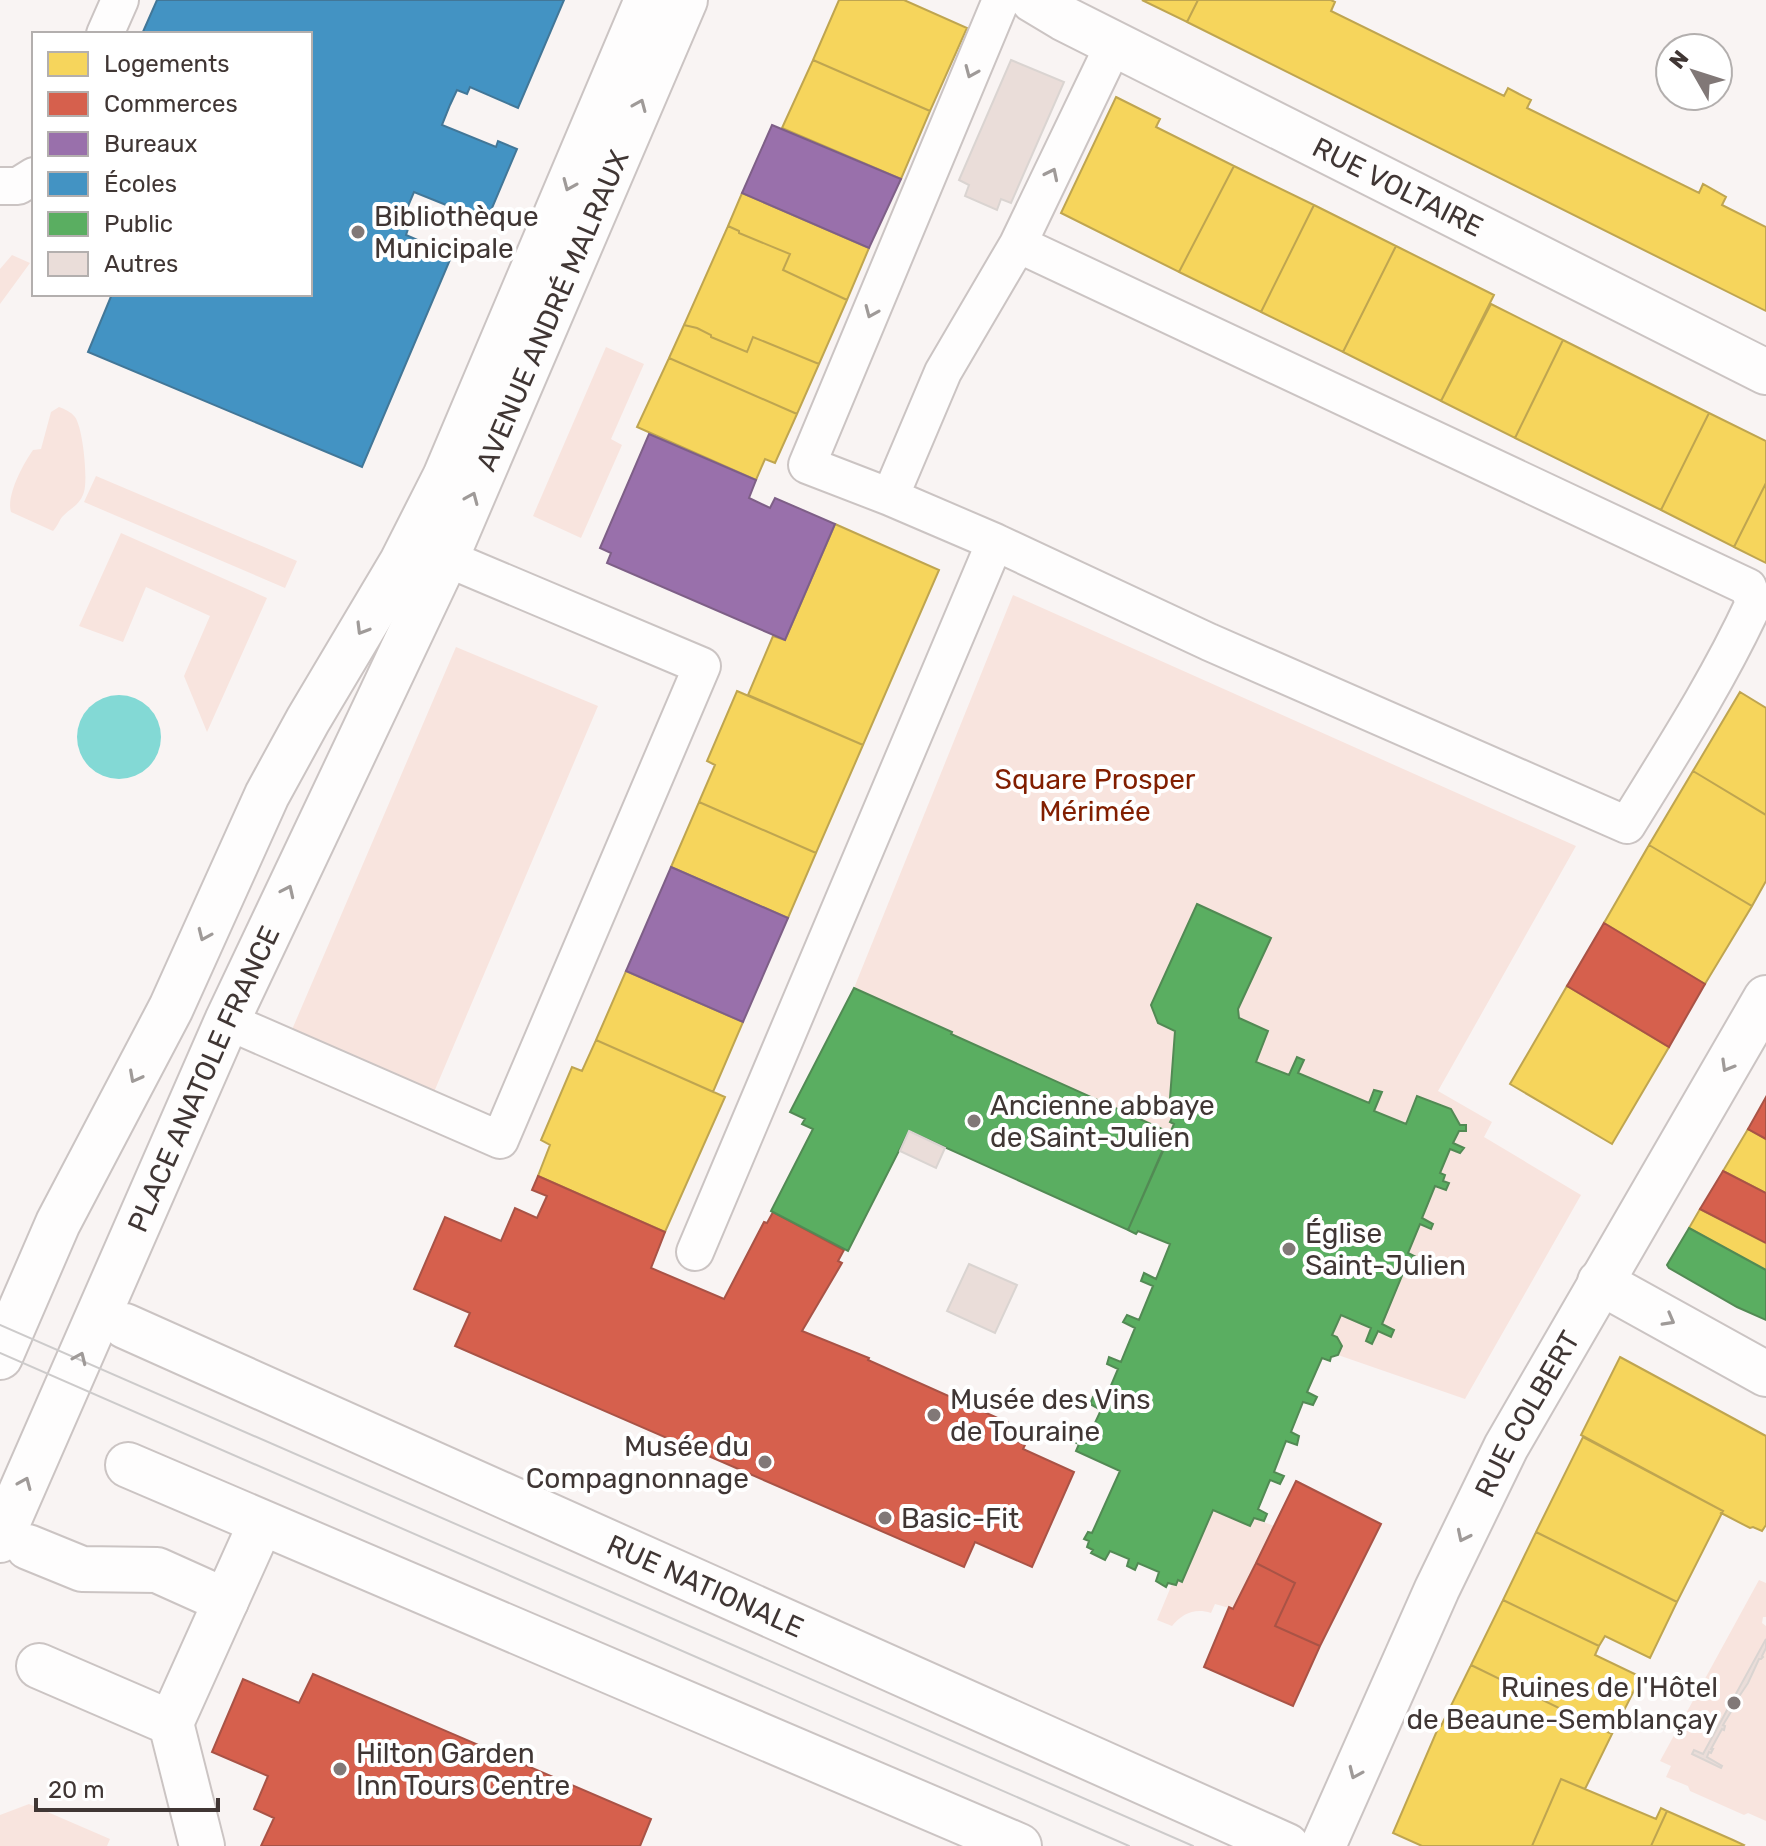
<svg xmlns="http://www.w3.org/2000/svg" width="1766" height="1846" font-family="Rubik,sans-serif">
  <style>
    .green { fill: #f8e4de }
    .water { fill: #83d9d5 }
    .homes { fill: #f6d55c; stroke: #bfa550; stroke-width: 2 }
    .shops { fill: #d6604d; stroke: #a95346; stroke-width: 2 }
    .offices { fill: #9970ab; stroke: #7e5f87; stroke-width: 2 }
    .schools { fill: #4393c3; stroke: #427798; stroke-width: 2 }
    .public { fill: #5aae61; stroke: #528a54; stroke-width: 2 }
    .building { fill: #eaddd9; stroke: #dad4d1; stroke-width: 2 }
    .lines { fill: none; stroke-linecap: round; stroke-linejoin: round }
    .lane-casing { stroke: #cbc4c3; stroke-width: 40 }
    .street-casing { stroke: #cbc4c3; stroke-width: 48 }
    .primary-casing { stroke: #cbc4c3; stroke-width: 48 }
    .lane { stroke: #fefdfd; stroke-width: 36 }
    .street { stroke: #fefdfd; stroke-width: 44 }
    .primary { stroke: #fefdfd; stroke-width: 44 }
    .tram { stroke: #cdcbcb; stroke-width: 2 }
    .oneway { stroke: #9f9a98 }
    .poi-dot { fill: #817877; stroke: #fff; stroke-width: 3 }
    .labels { text-anchor: middle; dominant-baseline: central; stroke-width: 8; stroke-linejoin: round; paint-order: stroke }
    .street-label { font-size: 28px; fill: #403634; stroke: #fff }
    .poi-label { font-size: 28px; fill: #403634; stroke: #fff; text-anchor: start }
    .park-label { font-size: 28px; fill: #821e00; stroke: #fff }
  </style>
  <rect width="100%" height="100%" fill="#f9f4f3"/>
  <path class="green" d="M 12,255 L 30,263 L 0,304 L 0,269 Z
    M 606,347 L 644,364 L 611,439 L 622,445 L 581,538 L 533,516 Z
    M 59,407 C 65,409 71,412 75,417 C 83,428 88,479 84,492 C 80,505 72,507 63,516 C 59,520 58,526 53,531 L 11,512 C 6,496 23,464 33,450 L 41,449 L 51,412 Z
    M 96,476 L 297,561 L 285,588 L 84,502 Z
    M 121,533 L 267,598 L 207,732 L 184,676 L 210,616 L 146,587 L 123,642 L 79,626 Z
    M 1013,595 L 1576,846 L 1438,1091 L 1492,1122 L 1484,1137 L 1581,1195 L 1465,1399 L 1338,1355 L 1342,1346 L 1337,1337 L 1332,1335 L 1341,1315 L 1371,1328 L 1366,1341 L 1371,1344 L 1378,1331 L 1391,1336 L 1394,1330 L 1382,1324 L 1420,1224 L 1430,1228 L 1433,1224 L 1422,1218 L 1435,1186 L 1446,1190 L 1449,1184 L 1443,1181 L 1445,1175 L 1440,1173 L 1450,1149 L 1460,1153 L 1463,1148 L 1453,1143 L 1459,1131 L 1466,1131 L 1466,1126 L 1460,1125 L 1451,1109 L 1406,1124 L 1374,1111 L 1382,1092 L 1374,1090 L 1369,1103 L 1298,1073 L 1303,1060 L 1297,1057 L 1289,1075 L 1256,1062 L 1268,1031 L 1239,1018 L 1238,1009 L 1270,939 L 1197,905 L 1151,1005 L 1158,1023 L 1175,1031 L 1169,1112 L 1174,1114 L 1170,1122 L 1174,1124 L 1171,1133 L 951,1034 L 952,1031 L 854,988 Z
    M 456,647 L 598,706 L 434,1092 L 291,1032 Z
    M 1213,1510 L 1250,1526 L 1254,1518 L 1274,1526 L 1233,1609 L 1215,1604 L 1211,1613 C 1195,1608 1183,1613 1172,1626 L 1157,1620 L 1172,1584 L 1176,1584 L 1178,1580 L 1183,1581 Z
    M 1759,1580 L 1766,1583 L 1766,1617 L 1763,1617 L 1762,1623 L 1766,1626 L 1766,1639 L 1703,1754 L 1695,1750 L 1693,1754 L 1721,1768 L 1721,1766 L 1707,1757 L 1709,1752 L 1711,1753 L 1713,1750 L 1711,1749 L 1722,1729 L 1724,1729 L 1723,1725 L 1735,1705 L 1736,1706 L 1738,1702 L 1736,1701 L 1749,1683 L 1759,1659 L 1763,1657 L 1762,1656 L 1766,1648 L 1766,1821 L 1748,1813 L 1744,1815 L 1690,1791 L 1688,1786 L 1666,1777 L 1671,1766 L 1660,1761 Z
    M 29,1804 L 110,1839 L 107,1846 L 0,1846 L 0,1815 Z"/>
  <path class="water" d="M77 737a42 42 0 1 1 84 0a42 42 0 1 1-84 0Z"/>
  <path class="homes" d="M 839,0 L 904,0 L 967,28 L 930,111 L 813,60 Z
    M 1142,0 L 1198,0 L 1187,22 Z
    M 1198,0 L 1331,0 L 1335,2 L 1331,11 L 1504,96 L 1508,88 L 1519,94 L 1531,100 L 1527,108 L 1699,193 L 1703,184 L 1726,197 L 1722,205 L 1766,227 L 1766,311 L 1187,22 Z
    M 813,60 L 930,111 L 901,179 L 782,128 Z
    M 1116,97 L 1160,119 L 1156,127 L 1234,166 L 1179,272 L 1061,213 Z
    M 1234,166 L 1314,205 L 1261,312 L 1179,272 Z
    M 742,193 L 869,248 L 847,300 L 783,270 L 790,254 L 739,233 L 739,231 L 728,226 Z
    M 1314,205 L 1396,246 L 1343,352 L 1261,312 Z
    M 728,226 L 739,231 L 739,233 L 790,254 L 783,270 L 847,300 L 819,364 L 753,337 L 747,352 L 711,337 L 711,335 L 697,328 L 684,325 Z
    M 1396,246 L 1494,295 L 1441,401 L 1343,352 Z
    M 1491,304 L 1563,340 L 1515,438 L 1441,401 Z
    M 684,325 L 697,328 L 711,335 L 711,337 L 747,352 L 753,337 L 819,364 L 797,414 L 669,358 Z
    M 1563,340 L 1709,413 L 1661,510 L 1515,438 Z
    M 669,358 L 797,414 L 775,463 L 765,459 L 756,480 L 637,427 Z
    M 1709,413 L 1766,441 L 1766,483 L 1734,547 L 1661,510 Z
    M 1766,483 L 1766,563 L 1734,547 Z
    M 835,524 L 939,570 L 863,745 L 748,695 L 773,636 L 785,640 Z
    M 737,691 L 863,745 L 816,853 L 699,802 L 715,765 L 707,761 Z
    M 1740,692 L 1766,708 L 1766,815 L 1693,771 Z
    M 1693,771 L 1766,815 L 1766,881 L 1752,906 L 1649,845 Z
    M 699,802 L 816,853 L 788,918 L 671,867 Z
    M 1649,845 L 1752,906 L 1705,984 L 1604,923 Z
    M 626,971 L 743,1022 L 713,1092 L 596,1040 Z
    M 1567,986 L 1669,1047 L 1612,1144 L 1510,1084 Z
    M 596,1040 L 725,1097 L 665,1232 L 538,1176 L 550,1145 L 541,1140 L 572,1067 L 582,1071 Z
    M 1748,1129 L 1766,1139 L 1766,1193 L 1723,1171 Z
    M 1700,1209 L 1766,1243 L 1766,1271 L 1689,1228 Z
    M 1620,1357 L 1766,1436 L 1766,1525 L 1762,1531 L 1753,1527 L 1750,1528 L 1721,1513 L 1723,1511 L 1581,1435 Z
    M 1583,1437 L 1723,1511 L 1677,1602 L 1536,1532 Z
    M 1536,1532 L 1677,1602 L 1650,1658 L 1605,1636 L 1599,1646 L 1503,1600 Z
    M 1503,1600 L 1599,1646 L 1595,1655 L 1641,1677 L 1612,1734 L 1471,1665 Z
    M 1471,1665 L 1612,1734 L 1585,1789 L 1561,1779 L 1532,1846 L 1422,1846 L 1393,1833 L 1439,1726 L 1441,1726 Z
    M 1561,1779 L 1656,1819 L 1661,1808 L 1667,1811 L 1651,1846 L 1532,1846 Z
    M 1667,1811 L 1733,1840 L 1744,1845 L 1743,1846 L 1651,1846 Z"/>
  <path class="shops" d="M 1604,923 L 1705,984 L 1669,1047 L 1567,986 Z
    M 1766,1097 L 1766,1139 L 1748,1129 Z
    M 1723,1171 L 1766,1193 L 1766,1243 L 1700,1209 Z
    M 538,1176 L 665,1232 L 651,1268 L 724,1299 L 764,1222 L 767,1223 L 773,1212 L 844,1250 L 838,1261 L 842,1263 L 802,1331 L 869,1358 L 868,1360 L 1018,1427 L 1012,1439 L 1025,1445 L 1023,1449 L 1074,1472 L 1032,1567 L 975,1542 L 964,1567 L 455,1346 L 470,1313 L 414,1289 L 445,1217 L 501,1241 L 515,1208 L 537,1218 L 547,1196 L 532,1190 Z
    M 1296,1481 L 1381,1524 L 1320,1646 L 1275,1626 L 1295,1583 L 1256,1563 Z
    M 1256,1563 L 1295,1583 L 1275,1626 L 1320,1646 L 1293,1706 L 1204,1667 L 1229,1607 L 1233,1609 Z
    M 313,1674 L 651,1819 L 640,1846 L 261,1846 L 274,1818 L 254,1809 L 268,1776 L 212,1752 L 243,1679 L 299,1703 Z"/>
  <path class="offices" d="M 772,125 L 901,179 L 869,248 L 742,193 Z
    M 649,434 L 756,480 L 749,498 L 770,508 L 775,498 L 835,524 L 785,640 L 607,563 L 611,553 L 600,548 Z
    M 671,867 L 788,918 L 743,1022 L 626,971 Z"/>
  <path class="schools" d="M 157,0 L 564,0 L 518,108 L 470,87 L 467,94 L 457,90 L 450,105 L 442,125 L 496,147 L 498,141 L 517,149 L 484,227 L 465,219 L 466,213 L 414,192 L 400,225 L 408,229 L 406,235 L 452,255 L 362,467 L 88,352 L 112,294 L 310,294 L 310,34 L 142,34 Z"/>
  <path class="public" d="M 1197,904 L 1271,938 L 1238,1009 L 1239,1018 L 1268,1031 L 1256,1062 L 1289,1075 L 1297,1057 L 1304,1060 L 1298,1073 L 1369,1103 L 1374,1090 L 1382,1092 L 1374,1111 L 1406,1124 L 1417,1096 L 1451,1109 L 1460,1125 L 1466,1125 L 1466,1131 L 1459,1131 L 1453,1143 L 1464,1148 L 1460,1153 L 1450,1149 L 1440,1173 L 1445,1175 L 1443,1181 L 1449,1183 L 1446,1190 L 1435,1186 L 1422,1218 L 1433,1224 L 1431,1229 L 1420,1224 L 1408,1253 L 1422,1260 L 1417,1270 L 1406,1266 L 1382,1324 L 1394,1330 L 1391,1337 L 1378,1331 L 1372,1344 L 1366,1341 L 1371,1328 L 1341,1315 L 1332,1335 L 1337,1337 L 1342,1346 L 1338,1355 L 1331,1357 L 1330,1361 L 1322,1358 L 1307,1392 L 1317,1397 L 1313,1405 L 1303,1402 L 1291,1432 L 1299,1436 L 1297,1445 L 1286,1441 L 1274,1472 L 1284,1476 L 1280,1484 L 1270,1480 L 1258,1509 L 1267,1514 L 1264,1521 L 1254,1518 L 1250,1526 L 1213,1510 L 1182,1582 L 1178,1580 L 1176,1585 L 1168,1583 L 1166,1587 L 1156,1581 L 1159,1572 L 1138,1563 L 1135,1570 L 1127,1566 L 1129,1559 L 1110,1551 L 1105,1560 L 1091,1553 L 1093,1550 L 1087,1547 L 1089,1541 L 1084,1539 L 1088,1532 L 1092,1533 L 1120,1471 L 1076,1451 L 1079,1444 L 1074,1442 L 1078,1433 L 1088,1438 L 1101,1410 L 1090,1404 L 1093,1397 L 1104,1402 L 1118,1369 L 1107,1364 L 1109,1357 L 1121,1362 L 1135,1328 L 1123,1322 L 1127,1315 L 1139,1320 L 1153,1286 L 1141,1281 L 1144,1273 L 1156,1279 L 1170,1244 L 1138,1231 L 1136,1234 L 1128,1230 L 1174,1124 L 1170,1122 L 1174,1114 L 1169,1112 L 1175,1031 L 1158,1023 L 1151,1005 Z
    M 854,988 L 952,1032 L 951,1034 L 1171,1133 L 1128,1230 L 909,1131 L 848,1251 L 771,1211 L 813,1129 L 802,1124 L 805,1119 L 790,1112 Z
    M 1689,1228 L 1766,1270 L 1766,1320 L 1737,1307 L 1669,1268 L 1667,1265 Z"/>
  <path class="building" d="M 1011,60 L 1064,82 L 1011,203 L 1001,199 L 997,210 L 965,196 L 969,185 L 959,180 Z
    M 909,1131 L 945,1148 L 936,1168 L 900,1151 Z
    M 969,1264 L 1017,1285 L 995,1333 L 947,1311 Z
    M 1766,1639 L 1766,1648 L 1762,1656 L 1763,1657 L 1761,1659 L 1759,1659 L 1748,1683 L 1736,1701 L 1738,1702 L 1736,1706 L 1735,1705 L 1723,1725 L 1725,1726 L 1724,1730 L 1722,1729 L 1711,1749 L 1713,1749 L 1711,1753 L 1709,1752 L 1707,1757 L 1722,1766 L 1721,1768 L 1692,1754 L 1694,1750 L 1703,1754 Z"/>
  <g class="lines">
    <defs>
      <path id="lane" d="M 1001,0 L 807,465 L 890,497 L 995,542 L 1209,642 L 1627,825 C 1672,752 1718,681 1754,603 L 1748,587 L 1018,244
        M 105,34 L 120,0
        M 0,186 L 18,186 L 34,176
        M 890,497 L 943,372 L 1018,244 L 1114,44
        M 227,1021 L 500,1140 L 702,666 L 446,558
        M 695,1252 L 995,542"/>
      <g id="street">
        <path id="s1" d="M 1033,0 L 1063,18 L 1766,372"/>
        <path d="M 1600,1282 L 1766,1374"/>
        <path id="s2" d="M 125,1326 L 1287,1846"/>
        <path d="M 128,1465 L 1019,1846"/>
        <path d="M 28,1547 L 82,1569 L 157,1570 L 226,1601"/>
        <path d="M 39,1666 L 171,1723 L 202,1846"/>
        <path d="M 171,1723 L 261,1523"/>
        <path id="s3" d="M 1323,1846 L 1437,1589 L 1506,1447 L 1766,998"/>
      </g>
      <g id="primary">
        <path d="M 0,1357 L 58,1223 L 171,1008 L 267,795 L 308,720 L 402,562 L 445,477 L 647,0"/>
        <path id="s4" d="M 0,1540 L 227,1021 L 446,558 L 685,0"/>
      </g>
    </defs>
    <use href="#lane" class="lane-casing"/>
    <use href="#street" class="street-casing"/>
    <use href="#primary" class="primary-casing"/>
    <use href="#lane" class="lane"/>
    <use href="#street" class="street"/>
    <use href="#primary" class="primary"/>
    <path class="tram" d="M 0,1325 L 1193,1846
      M 0,1353 L 1129,1846"/>
  </g>
  <defs><path id="oneway-chevron" d="M-2-3.5L2.5 0L-2 3.5" fill="none" stroke-width="1.6" stroke-linecap="round" stroke-linejoin="round" transform="scale(2)"/></defs>
  <g class="oneway">
    <use href="#oneway-chevron" transform="translate(971 72) rotate(113)"/>
    <use href="#oneway-chevron" transform="translate(640 105) rotate(-67)"/>
    <use href="#oneway-chevron" transform="translate(1052 174) rotate(-64)"/>
    <use href="#oneway-chevron" transform="translate(569 185) rotate(113)"/>
    <use href="#oneway-chevron" transform="translate(871 312) rotate(113)"/>
    <use href="#oneway-chevron" transform="translate(472 498) rotate(-67)"/>
    <use href="#oneway-chevron" transform="translate(362 629) rotate(121)"/>
    <use href="#oneway-chevron" transform="translate(288 891) rotate(-65)"/>
    <use href="#oneway-chevron" transform="translate(204 935) rotate(114)"/>
    <use href="#oneway-chevron" transform="translate(1727 1066) rotate(120)"/>
    <use href="#oneway-chevron" transform="translate(135 1077) rotate(118)"/>
    <use href="#oneway-chevron" transform="translate(1669 1320) rotate(29)"/>
    <use href="#oneway-chevron" transform="translate(80 1358) rotate(-66)"/>
    <use href="#oneway-chevron" transform="translate(25 1483) rotate(-67)"/>
    <use href="#oneway-chevron" transform="translate(1463 1536) rotate(116)"/>
    <use href="#oneway-chevron" transform="translate(1355 1773) rotate(114)"/>
  </g>
  <g class="poi-dot">
    <circle cx="358" cy="232" r="8"/>
    <circle cx="974" cy="1121" r="8"/>
    <circle cx="1289" cy="1249" r="8"/>
    <circle cx="934" cy="1415" r="8"/>
    <circle cx="765" cy="1462" r="8"/>
    <circle cx="885" cy="1518" r="8"/>
    <circle cx="1734" cy="1703" r="8"/>
    <circle cx="340" cy="1769" r="8"/>
  </g>
  <g class="labels">
    <g class="street-label">
      <text stroke="none"><textPath href="#s1" startOffset="410">RUE VOLTAIRE</textPath></text>
      <text stroke="none"><textPath href="#s4" startOffset="1348">AVENUE ANDRÉ MALRAUX</textPath></text>
      <text stroke="none"><textPath href="#s4" startOffset="504">PLACE ANATOLE FRANCE</textPath></text>
      <text stroke="none"><textPath href="#s3" startOffset="478">RUE COLBERT</textPath></text>
      <text stroke="none"><textPath href="#s2" startOffset="636">RUE NATIONALE</textPath></text>
    </g>
    <g class="poi-label">
      <text x="374" y="216">Bibliothèque<tspan x="374" dy="32">Municipale</tspan></text>
      <text x="990" y="1105">Ancienne abbaye<tspan x="990" dy="32">de Saint-Julien</tspan></text>
      <text x="1305" y="1233">Église<tspan x="1305" dy="32">Saint-Julien</tspan></text>
      <text x="950" y="1399">Musée des Vins<tspan x="950" dy="32">de Touraine</tspan></text>
      <text x="749" y="1446" text-anchor="end">Musée du<tspan x="749" dy="32">Compagnonnage</tspan></text>
      <text x="901" y="1518">Basic-Fit</text>
      <text x="1718" y="1687" text-anchor="end">Ruines de l'Hôtel<tspan x="1718" dy="32">de Beaune-Semblançay</tspan></text>
      <text x="356" y="1753">Hilton Garden<tspan x="356" dy="32">Inn Tours Centre</tspan></text>
    </g>
    <g class="park-label">
      <text x="1095" y="779">Square Prosper<tspan x="1095" dy="32">Mérimée</tspan></text>
    </g>
  </g>
  <rect x="32" y="32" width="280" height="264" fill="#ffffff" stroke="#b3afae" stroke-width="2"/>
  <rect x="48" y="52" width="40" height="24" fill="#f6d55c" stroke="#b3afae" stroke-width="2"/>
  <text x="104" y="72" font-size="24" fill="#403634">Logements</text>
  <rect x="48" y="92" width="40" height="24" fill="#d6604d" stroke="#b3afae" stroke-width="2"/>
  <text x="104" y="112" font-size="24" fill="#403634">Commerces</text>
  <rect x="48" y="132" width="40" height="24" fill="#9970ab" stroke="#b3afae" stroke-width="2"/>
  <text x="104" y="152" font-size="24" fill="#403634">Bureaux</text>
  <rect x="48" y="172" width="40" height="24" fill="#4393c3" stroke="#b3afae" stroke-width="2"/>
  <text x="104" y="192" font-size="24" fill="#403634">Écoles</text>
  <rect x="48" y="212" width="40" height="24" fill="#5aae61" stroke="#b3afae" stroke-width="2"/>
  <text x="104" y="232" font-size="24" fill="#403634">Public</text>
  <rect x="48" y="252" width="40" height="24" fill="#eaddd9" stroke="#b3afae" stroke-width="2"/>
  <text x="104" y="272" font-size="24" fill="#403634">Autres</text>
  <g transform="translate(1694 72) rotate(309)"><circle r="38" fill="#ffffff" stroke="#b3afae" stroke-width="2"/>
  <path d="M0-6L14 30L0 20L-14 30Z" fill="#817877"/>
  <text y="-12" font-size="22" font-weight="bold" text-anchor="middle" fill="#403634">N</text>
  </g>
  <path d="M36 1798v12h182v-12" fill="none" stroke="#403634" stroke-width="4"/>
  <text x="48" y="1798" font-size="24" fill="#403634" stroke="#ffffff" stroke-width="6" paint-order="stroke">20 m</text>
</svg>
